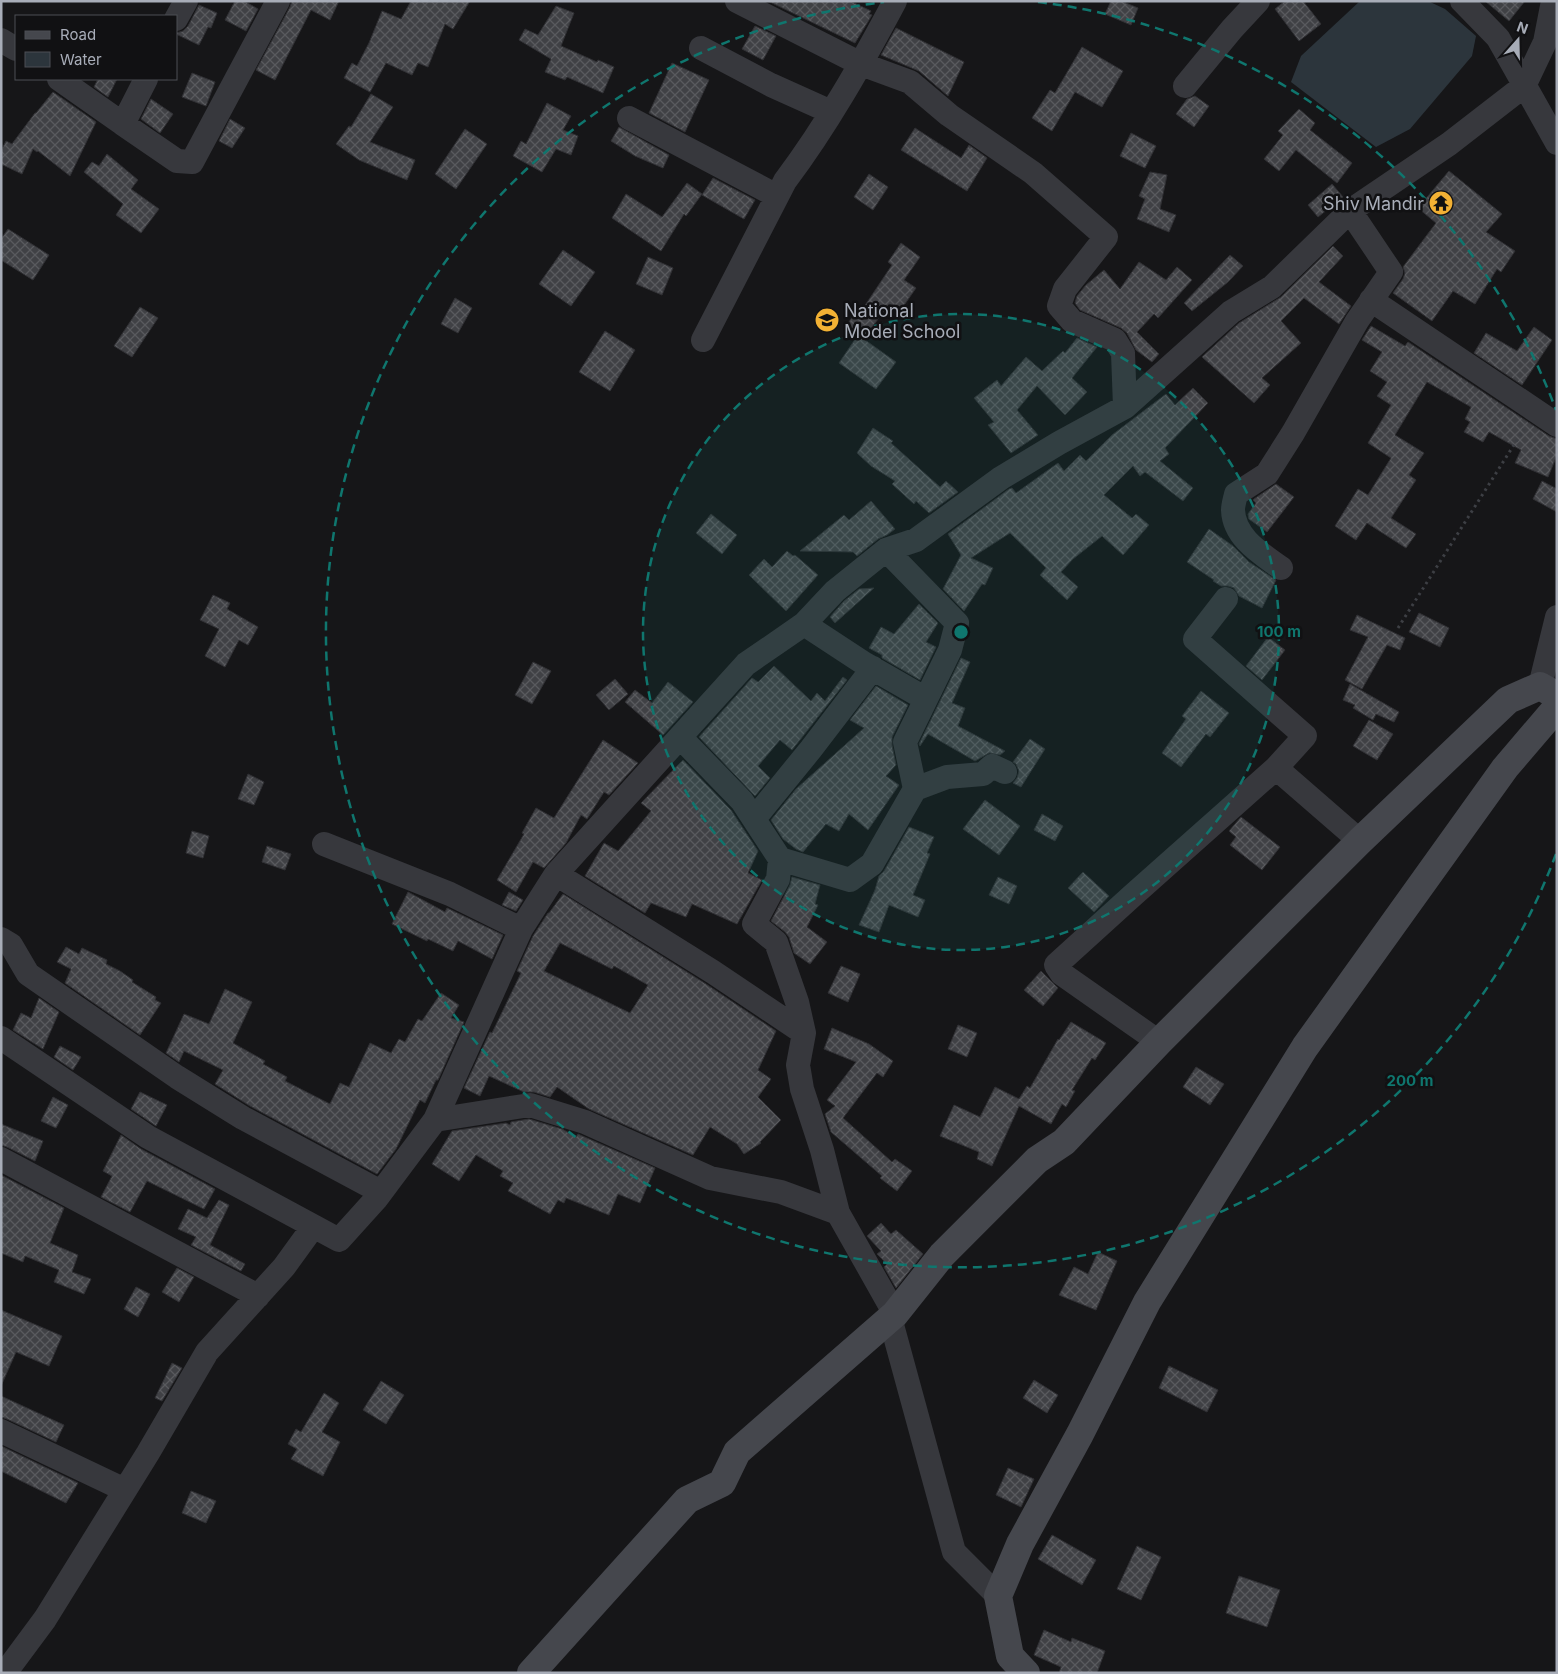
<svg xmlns="http://www.w3.org/2000/svg" width="1558" height="1674" font-family="Inter,sans-serif">
  <style>
    .water { fill: #2c353c }
    .building { fill: url(#building-cross-hatch); stroke: #303034; fill-rule: evenodd }
    .lines { fill: none; stroke-linecap: round; stroke-linejoin: round }
    .path { stroke: #3d3f44; stroke-width: 3; stroke-dasharray: 2.5 4; stroke-linecap: butt }
    .street { stroke: #37383d; stroke-width: 24 }
    .secondary { stroke: #45474d; stroke-width: 28 }
    .ring { fill: none; stroke: #0f766e; stroke-width: 2.5; stroke-dasharray: 9 6 }
    .labels { text-anchor: middle; dominant-baseline: central; stroke-width: 5; stroke-linejoin: round; paint-order: stroke }
    .poi-label { font-size: 18px; fill: #a8adb8; stroke: #111113; text-anchor: end }
    .centre { fill: #0f766e; stroke: #111113; stroke-width: 2.5 }
    .ring-label { font-size: 15px; text-anchor: middle; font-weight: bold; fill: #0f766e; stroke: #111113; stroke-width: 5; stroke-linejoin: round; paint-order: stroke }
  </style>
  <defs>
    <pattern id="building-cross-hatch" width="8" height="8" patternUnits="userSpaceOnUse" patternTransform="scale(1.25)"><rect width="8" height="8" fill="#404145"/><path d="M0 0l8 8M0 8l8-8" fill="none" stroke="#595a5e"/></pattern>
  </defs>
  <rect width="100%" height="100%" fill="#161618"/>
  <path class="water" d="M 1360,1 L 1428,1 L 1445,9 L 1476,36 L 1472,56 L 1410,129 L 1376,147 L 1291,82 L 1301,56 Z"/>
  <path class="building" d="M 235,1 L 244,1 L 258,9 L 246,31 L 225,20 Z
    M 292,1 L 339,1 L 330,20 L 311,10 L 275,80 L 256,70 L 290,7 Z
    M 411,1 L 470,1 L 453,29 L 445,24 L 428,67 L 418,63 L 412,75 L 386,63 L 370,92 L 344,78 L 352,63 L 357,66 L 369,43 L 382,11 L 401,19 Z
    M 768,1 L 850,1 L 871,11 L 869,14 L 872,15 L 855,43 Z
    M 1111,1 L 1121,1 L 1138,8 L 1131,25 L 1105,14 Z
    M 1285,1 L 1303,1 L 1321,24 L 1299,41 L 1275,9 Z
    M 1485,1 L 1525,1 L 1509,21 Z
    M 199,5 L 217,13 L 211,28 L 208,27 L 199,45 L 176,34 L 176,33 L 183,31 L 188,26 Z
    M 556,6 L 574,13 L 561,46 L 597,62 L 598,60 L 614,67 L 603,93 L 567,77 L 565,80 L 545,72 L 551,59 L 519,40 L 525,29 L 538,35 Z
    M 755,26 L 776,36 L 763,60 L 742,49 Z
    M 896,28 L 964,62 L 948,96 L 919,71 L 881,55 Z
    M 1082,47 L 1123,71 L 1102,107 L 1075,92 L 1052,131 L 1032,118 L 1050,90 L 1055,93 Z
    M 672,63 L 709,80 L 685,132 L 649,113 Z
    M 192,73 L 215,82 L 206,106 L 182,97 Z
    M 98,79 L 117,79 L 108,97 L 94,87 Z
    M 53,92 L 96,122 L 70,176 L 38,151 L 37,152 L 33,149 L 22,174 L 1,164 L 1,151 L 6,141 L 12,144 L 35,113 L 36,113 Z
    M 371,94 L 393,107 L 370,142 L 415,160 L 407,180 L 359,160 L 336,144 L 349,126 L 351,127 Z
    M 1195,96 L 1209,106 L 1194,127 L 1176,114 L 1187,99 Z
    M 151,99 L 173,114 L 160,133 L 141,119 Z
    M 547,103 L 571,116 L 563,130 L 578,136 L 571,155 L 556,149 L 542,172 L 513,156 L 521,141 L 526,144 Z
    M 1299,109 L 1315,123 L 1310,130 L 1352,163 L 1337,183 L 1296,150 L 1279,171 L 1264,159 L 1283,135 L 1278,131 Z
    M 230,119 L 245,128 L 232,148 L 219,141 Z
    M 619,127 L 669,155 L 663,168 L 635,156 L 611,141 Z
    M 915,128 L 961,158 L 969,145 L 987,158 L 967,191 L 901,150 Z
    M 465,129 L 487,144 L 456,189 L 435,174 Z
    M 1131,133 L 1156,146 L 1145,168 L 1120,156 Z
    M 107,154 L 138,180 L 131,189 L 159,209 L 141,233 L 116,215 L 123,204 L 84,172 L 92,162 L 99,166 Z
    M 1449,171 L 1502,214 L 1486,232 L 1515,251 L 1501,272 L 1497,269 L 1475,304 L 1453,291 L 1432,321 L 1393,293 L 1403,279 L 1405,273 L 1403,267 L 1436,223 L 1418,208 Z
    M 1150,172 L 1167,175 L 1160,209 L 1176,215 L 1169,232 L 1137,219 L 1145,199 L 1139,196 Z
    M 869,174 L 888,187 L 873,210 L 854,197 Z
    M 713,178 L 755,200 L 744,219 L 702,195 Z
    M 687,183 L 702,194 L 686,216 L 684,214 L 661,251 L 612,218 L 626,194 L 662,217 Z
    M 1332,184 L 1343,197 L 1318,217 L 1308,205 Z
    M 8,229 L 49,255 L 33,280 L 1,260 L 1,239 Z
    M 901,243 L 920,257 L 904,280 L 916,288 L 900,311 L 889,304 L 864,338 L 846,326 L 861,305 L 864,307 L 892,265 L 888,262 Z
    M 1333,246 L 1343,256 L 1319,282 L 1351,306 L 1339,324 L 1304,298 L 1281,321 L 1301,343 L 1262,378 L 1270,385 L 1254,403 L 1202,357 L 1239,323 L 1281,297 Z
    M 563,250 L 595,272 L 571,306 L 539,284 Z
    M 1230,255 L 1243,266 L 1228,282 L 1192,311 L 1184,303 Z
    M 648,257 L 673,268 L 662,295 L 636,284 Z
    M 1139,262 L 1166,280 L 1177,267 L 1192,280 L 1158,318 L 1154,314 L 1137,332 L 1159,354 L 1152,362 L 1136,350 L 1127,333 L 1121,328 L 1080,310 L 1075,303 L 1077,296 L 1086,285 L 1104,270 L 1120,289 Z
    M 455,298 L 472,308 L 458,333 L 441,324 Z
    M 140,307 L 158,318 L 132,357 L 114,346 Z
    M 1371,326 L 1405,346 L 1408,342 L 1549,436 L 1557,439 L 1557,455 L 1548,477 L 1515,463 L 1521,450 L 1489,432 L 1483,442 L 1464,432 L 1470,422 L 1465,419 L 1471,407 L 1427,382 L 1395,435 L 1424,453 L 1409,475 L 1416,480 L 1391,518 L 1416,534 L 1406,548 L 1367,523 L 1356,540 L 1335,526 L 1358,489 L 1368,495 L 1391,458 L 1368,443 L 1391,405 L 1377,396 L 1387,382 L 1370,371 L 1382,352 L 1362,340 Z
    M 1534,327 L 1552,340 L 1522,385 L 1474,353 L 1486,333 L 1517,351 Z
    M 605,331 L 635,350 L 610,391 L 579,372 Z
    M 858,335 L 896,362 L 876,389 L 839,363 Z
    M 1077,338 L 1097,347 L 1072,378 L 1087,392 L 1065,415 L 1037,386 L 1017,410 L 1038,435 L 1011,453 L 988,425 L 994,422 L 974,398 L 997,380 L 1001,386 L 1026,357 L 1042,371 L 1063,351 L 1065,353 Z
    M 1193,388 L 1208,403 L 1165,448 L 1169,454 L 1160,461 L 1193,488 L 1183,501 L 1145,472 L 1140,476 L 1133,466 L 1104,495 L 1132,518 L 1136,514 L 1149,525 L 1123,555 L 1102,536 L 1073,559 L 1061,572 L 1078,587 L 1067,600 L 1040,575 L 1046,568 L 1010,533 L 971,558 L 993,568 L 985,585 L 982,584 L 964,611 L 943,589 L 961,555 L 948,534 L 1009,489 L 1012,488 L 1016,493 L 1058,463 L 1064,471 L 1080,455 L 1086,461 L 1112,435 L 1166,394 L 1175,405 Z
    M 873,428 L 893,441 L 891,443 L 940,487 L 946,481 L 958,492 L 929,513 L 916,501 L 914,504 L 892,484 L 895,481 L 871,466 L 857,453 Z
    M 1542,481 L 1557,489 L 1557,512 L 1533,499 Z
    M 1276,484 L 1294,497 L 1267,532 L 1249,519 L 1248,514 L 1256,503 L 1253,500 L 1254,499 Z
    M 871,501 L 895,529 L 887,535 L 878,539 L 857,556 L 853,552 L 800,551 L 844,515 L 849,520 Z
    M 711,514 L 737,535 L 722,554 L 696,533 Z
    M 1209,529 L 1233,546 L 1249,562 L 1276,580 L 1262,608 L 1239,596 L 1234,588 L 1228,586 L 1221,586 L 1213,581 L 1214,580 L 1187,562 Z
    M 787,551 L 793,556 L 795,555 L 818,575 L 786,611 L 749,575 L 764,559 L 772,567 Z
    M 874,588 L 835,623 L 830,617 L 844,601 L 859,589 Z
    M 213,595 L 230,603 L 227,609 L 258,627 L 248,645 L 239,640 L 225,667 L 205,656 L 219,629 L 200,620 Z
    M 919,604 L 938,623 L 926,642 L 936,647 L 920,680 L 882,658 L 882,655 L 869,648 L 881,627 L 894,634 Z
    M 1419,613 L 1449,628 L 1440,647 L 1409,632 Z
    M 1357,615 L 1405,638 L 1400,650 L 1387,645 L 1362,689 L 1345,680 L 1368,637 L 1350,630 Z
    M 1268,637 L 1285,650 L 1262,680 L 1246,666 Z
    M 961,658 L 970,662 L 952,703 L 965,708 L 958,726 L 1005,751 L 1000,755 L 989,753 L 975,761 L 928,734 L 920,746 L 919,744 Z
    M 533,662 L 551,671 L 532,704 L 515,695 Z
    M 774,666 L 811,701 L 817,693 L 825,701 L 843,677 L 847,680 L 792,750 L 780,740 L 758,766 L 770,778 L 755,796 L 699,737 L 752,678 L 758,682 Z
    M 615,679 L 628,694 L 609,710 L 596,695 Z
    M 668,682 L 693,702 L 663,735 L 625,702 L 635,690 L 652,703 Z
    M 1350,684 L 1399,712 L 1394,722 L 1376,714 L 1373,720 L 1353,708 L 1355,705 L 1343,700 Z
    M 876,686 L 908,705 L 892,737 L 892,745 L 896,765 L 886,776 L 899,785 L 868,830 L 849,814 L 839,831 L 826,824 L 803,852 L 796,849 L 783,839 L 771,820 L 796,789 L 864,728 L 850,720 Z
    M 1201,691 L 1229,713 L 1210,737 L 1206,734 L 1181,767 L 1162,753 L 1186,719 L 1182,716 Z
    M 1369,720 L 1393,734 L 1377,760 L 1353,746 Z
    M 1030,739 L 1045,749 L 1021,787 L 1013,783 L 1017,778 L 1019,771 L 1016,764 L 1013,762 Z
    M 603,740 L 638,763 L 609,795 L 604,792 L 587,819 L 581,815 L 566,843 L 544,868 L 533,862 L 516,892 L 497,880 L 524,834 L 522,833 L 536,808 L 554,818 Z
    M 683,760 L 731,810 L 758,851 L 748,873 L 762,880 L 737,924 L 692,904 L 686,917 L 651,903 L 645,913 L 585,876 L 604,843 L 618,851 L 651,811 L 641,803 Z
    M 248,774 L 264,782 L 254,805 L 238,799 Z
    M 985,800 L 1020,826 L 999,855 L 963,829 Z
    M 1042,814 L 1063,826 L 1055,841 L 1034,830 Z
    M 1241,817 L 1280,847 L 1262,870 L 1230,845 L 1236,837 L 1229,831 Z
    M 909,827 L 934,837 L 927,853 L 930,854 L 913,895 L 925,900 L 918,917 L 889,905 L 879,932 L 859,925 L 875,890 L 879,876 L 884,871 Z
    M 192,831 L 209,836 L 203,858 L 186,853 Z
    M 267,846 L 291,854 L 285,870 L 262,862 Z
    M 1083,872 L 1109,896 L 1094,912 L 1068,888 Z
    M 792,877 L 820,885 L 815,904 L 818,905 L 807,927 L 827,942 L 810,964 L 794,953 L 789,937 L 785,932 L 771,921 L 790,885 Z
    M 998,877 L 1017,886 L 1009,904 L 989,895 Z
    M 408,892 L 445,912 L 447,908 L 503,935 L 492,959 L 458,941 L 453,951 L 428,939 L 427,941 L 392,924 Z
    M 509,892 L 523,900 L 516,911 L 502,905 Z
    M 563,894 L 706,984 L 776,1031 L 758,1070 L 771,1079 L 758,1097 L 781,1120 L 760,1142 L 761,1143 L 744,1154 L 737,1144 L 710,1127 L 693,1155 L 589,1109 L 557,1087 L 550,1097 L 534,1092 L 524,1092 L 489,1076 L 480,1096 L 464,1088 L 490,1032 L 492,1033 L 521,973 L 517,971 L 533,936 L 548,913 L 549,913 ZM 560,943 L 612,969 L 614,966 L 648,985 L 630,1013 L 544,971 Z
    M 66,947 L 79,954 L 82,948 L 107,960 L 106,964 L 120,971 L 133,980 L 132,982 L 156,997 L 155,1000 L 161,1003 L 140,1035 L 65,983 L 71,969 L 57,962 Z
    M 841,966 L 860,974 L 848,1002 L 828,993 Z
    M 1041,971 L 1058,988 L 1043,1006 L 1024,990 Z
    M 225,989 L 252,1002 L 233,1043 L 265,1061 L 263,1064 L 287,1077 L 285,1081 L 330,1104 L 340,1083 L 349,1087 L 370,1043 L 391,1053 L 399,1039 L 405,1042 L 418,1019 L 422,1021 L 441,993 L 459,1005 L 451,1018 L 464,1022 L 438,1080 L 436,1080 L 425,1103 L 420,1100 L 396,1149 L 377,1174 L 250,1106 L 215,1084 L 223,1070 L 184,1051 L 179,1062 L 166,1053 L 184,1014 L 209,1024 Z
    M 39,998 L 59,1012 L 43,1049 L 13,1030 L 21,1013 L 31,1018 Z
    M 1071,1022 L 1106,1043 L 1095,1060 L 1092,1058 L 1072,1090 L 1075,1091 L 1066,1107 L 1062,1104 L 1051,1124 L 1019,1106 L 992,1166 L 977,1159 L 979,1152 L 940,1136 L 954,1105 L 980,1117 L 995,1087 L 1019,1099 L 1027,1086 L 1030,1088 L 1058,1039 L 1059,1040 Z
    M 958,1025 L 977,1033 L 967,1057 L 948,1049 Z
    M 832,1028 L 869,1044 L 893,1061 L 883,1077 L 877,1073 L 843,1118 L 892,1162 L 895,1159 L 912,1171 L 897,1191 L 880,1178 L 882,1176 L 831,1132 L 825,1114 L 835,1106 L 827,1100 L 856,1062 L 824,1049 Z
    M 60,1046 L 81,1057 L 73,1070 L 54,1057 Z
    M 1196,1067 L 1224,1084 L 1210,1105 L 1183,1087 Z
    M 140,1092 L 167,1105 L 156,1126 L 131,1109 Z
    M 53,1097 L 68,1105 L 56,1128 L 41,1121 Z
    M 529,1119 L 562,1129 L 576,1137 L 578,1134 L 580,1135 L 655,1168 L 640,1203 L 618,1194 L 609,1215 L 566,1198 L 564,1203 L 558,1200 L 550,1214 L 508,1191 L 513,1183 L 500,1176 L 503,1171 L 476,1155 L 459,1181 L 432,1164 L 452,1131 L 506,1123 L 510,1125 L 511,1122 Z
    M 1,1124 L 43,1141 L 35,1161 L 7,1147 L 1,1145 Z
    M 121,1135 L 141,1149 L 215,1189 L 204,1209 L 147,1181 L 130,1212 L 101,1197 L 112,1176 L 103,1171 Z
    M 1,1175 L 64,1208 L 50,1243 L 78,1255 L 72,1272 L 91,1279 L 84,1294 L 54,1282 L 59,1270 L 25,1256 L 23,1262 L 1,1253 Z
    M 219,1200 L 229,1205 L 210,1245 L 245,1264 L 241,1271 L 191,1245 L 196,1237 L 178,1229 L 188,1209 L 207,1218 Z
    M 881,1223 L 891,1234 L 896,1230 L 923,1254 L 896,1288 L 884,1267 L 887,1264 L 877,1254 L 881,1251 L 867,1236 Z
    M 1098,1252 L 1117,1261 L 1096,1310 L 1059,1295 L 1074,1267 L 1088,1274 Z
    M 177,1268 L 194,1277 L 179,1302 L 162,1292 Z
    M 136,1287 L 150,1294 L 138,1317 L 124,1309 Z
    M 1,1310 L 62,1336 L 49,1366 L 16,1352 L 1,1386 Z
    M 172,1363 L 182,1368 L 162,1401 L 155,1398 Z
    M 1169,1366 L 1218,1390 L 1207,1412 L 1159,1388 Z
    M 1034,1380 L 1058,1395 L 1047,1413 L 1023,1398 Z
    M 381,1381 L 404,1395 L 386,1424 L 363,1410 Z
    M 324,1393 L 339,1403 L 322,1432 L 340,1442 L 323,1476 L 291,1459 L 297,1449 L 288,1444 L 296,1429 L 301,1432 Z
    M 1,1396 L 64,1425 L 56,1442 L 7,1419 L 1,1417 Z
    M 1,1446 L 78,1483 L 66,1503 L 1,1471 Z
    M 1008,1468 L 1034,1479 L 1021,1507 L 996,1495 Z
    M 191,1491 L 216,1501 L 206,1523 L 182,1513 Z
    M 1052,1535 L 1096,1560 L 1082,1585 L 1038,1559 Z
    M 1137,1546 L 1161,1557 L 1141,1600 L 1117,1589 Z
    M 1239,1576 L 1280,1590 L 1267,1627 L 1226,1613 Z
    M 1044,1630 L 1071,1642 L 1072,1638 L 1105,1651 L 1097,1673 L 1059,1673 L 1061,1667 L 1034,1655 Z"/>
  <g class="lines">
    <path class="path" d="M 1398,628 L 1524,429"/>
    <path class="street" d="M 737,1 L 861,64 L 910,82 L 949,115 L 1033,173 L 1106,237 L 1065,289 L 1059,306 L 1072,321 L 1115,340 L 1123,353 L 1125,407
      M 1462,1 L 1498,38 L 1557,143
      M 176,19 L 186,1
      M 1,40 L 16,49
      M 701,48 L 771,85 L 831,112
      M 59,79 L 123,124 L 146,79
      M 1185,86 L 1232,29 L 1258,1
      M 629,118 L 777,196
      M 123,124 L 177,161 L 192,162 L 278,1
      M 1371,300 L 1557,425
      M 703,340 L 785,181 C 827,125 862,63 895,1
      M 1281,568 C 1262,554 1234,538 1233,510 C 1233,505 1235,499 1236,494 L 1267,474 L 1293,433 L 1357,321 L 1391,272 L 1350,211
      M 804,624 L 865,664 L 926,699
      M 1540,686 L 1557,617
      M 680,737 L 742,801 L 780,859 L 778,879 L 754,924 L 776,942 L 797,1002 L 804,1033 L 798,1065 L 802,1089 L 822,1150 L 838,1213
      M 1276,768 L 1360,841
      M 915,789 L 947,777 L 983,774 L 992,766 L 1005,772
      M 754,819 L 811,749 L 873,668
      M 324,844 L 450,894 L 521,929
      M 780,859 L 850,880 L 872,864 L 915,789 L 905,742 L 950,650 L 957,623 L 886,550
      M 556,874 L 713,972 L 804,1033
      M 1,939 L 11,945 L 28,974 L 177,1077 L 243,1118 L 381,1192
      M 1,1038 L 148,1137 L 339,1240 L 376,1199 L 435,1120 L 521,929 L 556,874 L 746,664 L 804,624 L 835,591 L 886,550 L 916,540 L 1001,478 L 1059,443 L 1125,407 L 1231,312 L 1272,287 L 1350,211 L 1449,144 L 1524,86 L 1545,42 L 1553,1
      M 1159,1042 L 1062,974 L 1056,965 L 1132,896 L 1276,768 L 1305,736 L 1195,639 L 1226,599
      M 435,1120 L 530,1105 L 585,1122 L 710,1178 L 781,1192 L 838,1213 L 895,1314 L 892,1325 L 954,1552 L 998,1596
      M 1,1159 L 258,1296
      M 1,1431 L 125,1490
      M 5,1673 L 45,1619 L 148,1453 L 207,1352 L 284,1267 L 313,1227"/>
    <path class="secondary" d="M 531,1673 L 687,1500 L 722,1483 L 737,1452 L 895,1314 L 942,1255 L 1037,1160 L 1064,1142 L 1159,1042 L 1360,841 L 1508,700 L 1540,686 L 1557,696
      M 1026,1673 L 1010,1656 L 998,1596 L 1020,1544 L 1080,1434 L 1147,1302 L 1305,1047 L 1505,768 L 1557,707"/>
  </g>
  <circle cx="961" cy="632" r="318" fill="#0f766e" fill-opacity=".12"/>
  <g class="ring">
    <circle cx="961" cy="632" r="318"/>
    <path d="M1556 854A635 635 0 1 1 884 2M1038 2A635 635 0 0 1 1556 410"/>
  </g>
  <defs>
    <symbol id="temple-disc" viewBox="-11 -11 22 22"><circle r="9.5" fill="#f2b134" stroke="#111113"/><path d="M0-6L5-2H3V0L6.5 2.5H4V6H1.5V3h-3V6H-4V2.5H-6.5L-3 0V-2H-5Z" fill="#111"/></symbol>
    <symbol id="school-disc" viewBox="-11 -11 22 22"><circle r="9.5" fill="#f2b134" stroke="#111113"/><path d="M0-5L7-2L0 1L-7-2ZM-4 1L0 2.5L4 1V4Q0 6-4 4Z" fill="#111"/></symbol>
  </defs>
  <g fill-rule="evenodd">
    <use href="#temple-disc" x="1427" y="189" width="28" height="28"/>
    <use href="#school-disc" x="813" y="306" width="28" height="28"/>
  </g>
  <g class="labels">
    <g class="poi-label">
      <text x="1424" y="203">Shiv Mandir</text>
      <text x="844" y="310" text-anchor="start">National<tspan x="844" dy="21">Model School</tspan></text>
    </g>
  </g>
  <circle cx="961" cy="632" r="8" class="centre"/>
  <g class="ring-label">
    <text x="1279" y="637">100 m</text>
    <text x="1410" y="1086">200 m</text>
  </g>
  <rect width="1558" height="1674" fill="none" stroke="#a8adb8" stroke-width="5"/>
  <rect x="15" y="15" width="162" height="65" fill="#111113" stroke="#4d4f55"/>
  <rect x="25" y="31" width="25" height="8" fill="#45474d" stroke="#4d4f55"/>
  <text x="60" y="40" font-size="15" fill="#a8adb8">Road</text>
  <rect x="25" y="52" width="25" height="15" fill="#2c353c" stroke="#4d4f55"/>
  <text x="60" y="65" font-size="15" fill="#a8adb8">Water</text>
  <g transform="translate(1518 40) rotate(20)" stroke="#111113" stroke-width="4" paint-order="stroke">
  <path d="M0-4L9 19L0 12L-9 19Z" fill="#a8adb8"/>
  <text y="-8" font-size="14" font-weight="bold" text-anchor="middle" fill="#a8adb8">N</text>
  </g>
</svg>
